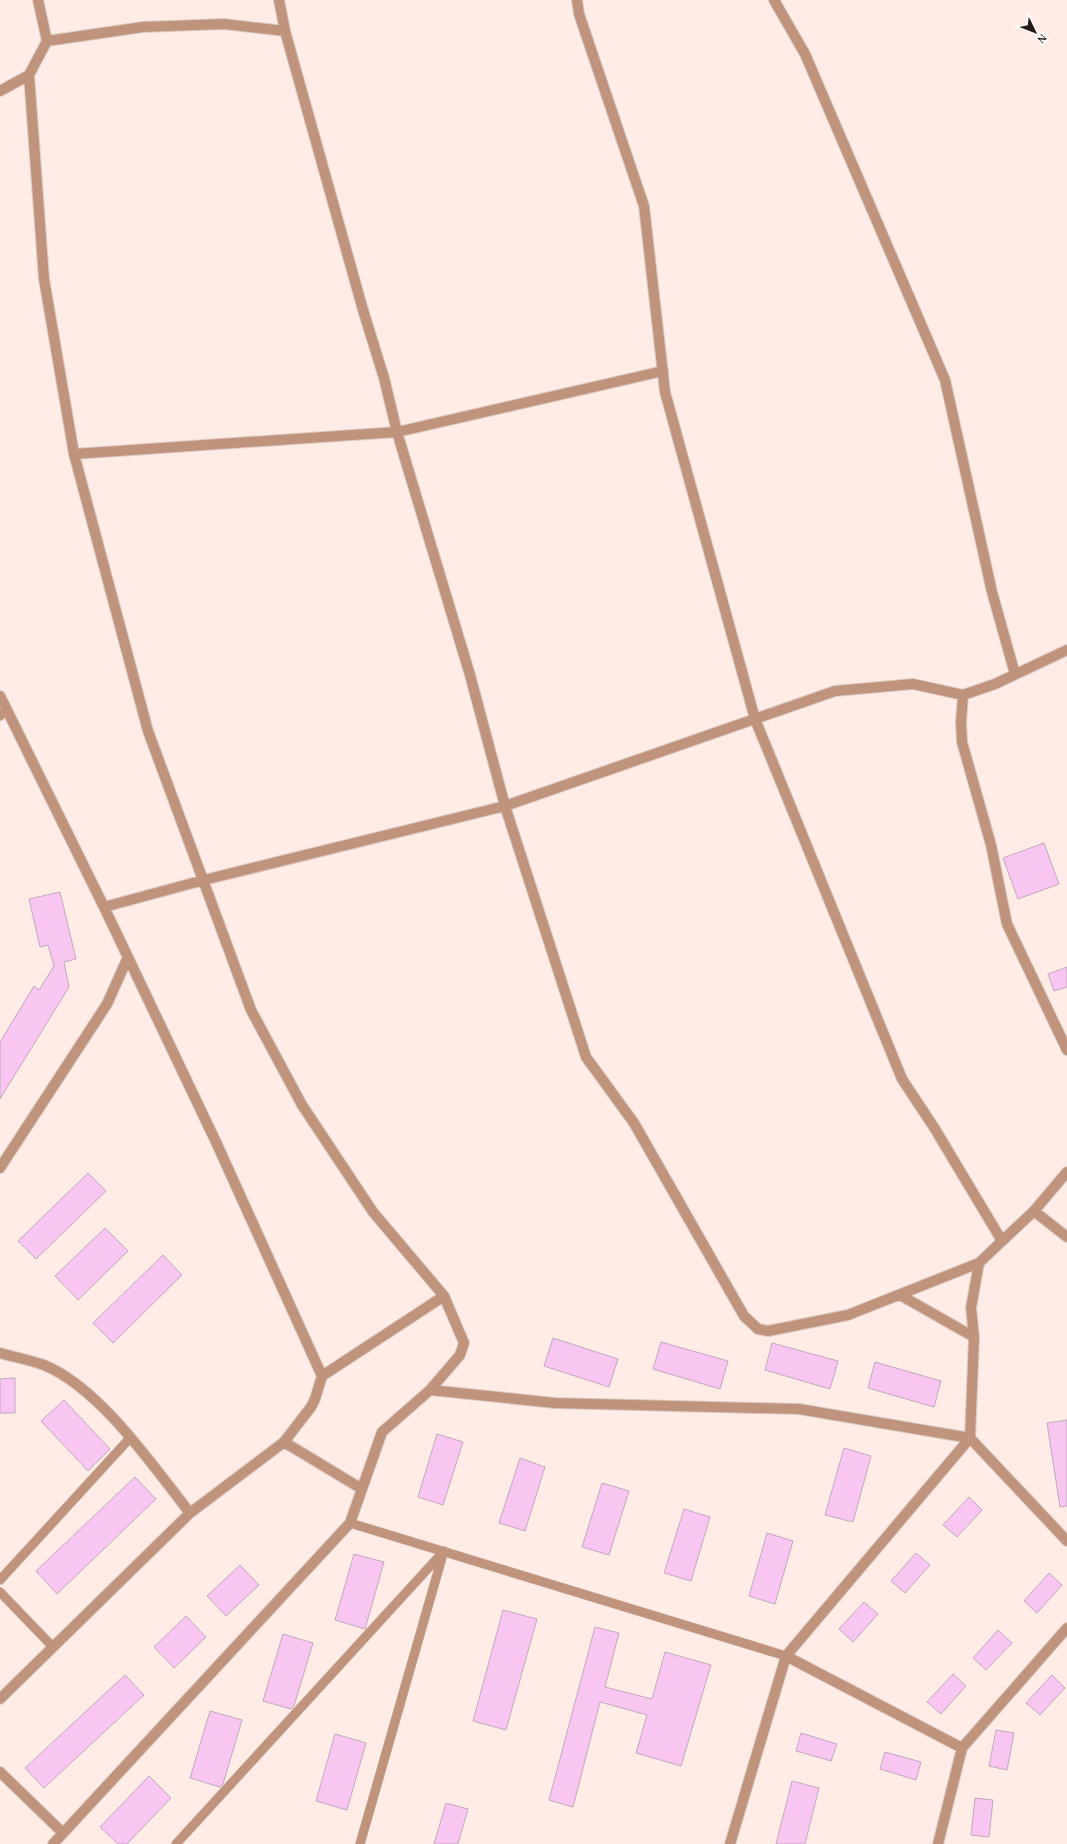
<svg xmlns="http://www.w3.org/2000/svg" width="1067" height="1844" font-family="'Times New Roman',serif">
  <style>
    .building { fill: #f9c6f1; stroke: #c0a9bc }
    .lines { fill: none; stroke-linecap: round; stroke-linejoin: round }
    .service-casing { stroke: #dccac5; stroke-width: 10 }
    .minor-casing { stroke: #dccac5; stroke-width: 12 }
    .tertiary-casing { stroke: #dccac5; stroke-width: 12 }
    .service { stroke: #c0947c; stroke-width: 9 }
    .minor { stroke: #c0947c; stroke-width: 10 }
    .tertiary { stroke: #c0947c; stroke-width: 10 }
  </style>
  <rect width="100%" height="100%" fill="#ffece6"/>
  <path class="building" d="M 1044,843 L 1059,884 L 1018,899 L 1003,858 Z
    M 60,892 L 76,959 L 64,962 L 69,987 L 0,1099 L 0,1042 L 34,986 L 39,990 L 54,966 L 48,945 L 40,947 L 29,899 Z
    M 1067,967 L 1067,987 L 1054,991 L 1048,974 Z
    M 88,1173 L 106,1191 L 36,1259 L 18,1241 Z
    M 105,1228 L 128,1251 L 78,1300 L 55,1276 Z
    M 163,1255 L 182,1275 L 113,1343 L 93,1323 Z
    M 553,1338 L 618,1359 L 609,1387 L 544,1366 Z
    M 661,1342 L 728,1361 L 720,1389 L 653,1369 Z
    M 772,1343 L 838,1361 L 830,1389 L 765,1370 Z
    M 875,1362 L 941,1381 L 934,1407 L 868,1388 Z
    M 15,1378 L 15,1413 L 0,1413 L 0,1379 Z
    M 64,1400 L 110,1449 L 88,1471 L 41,1421 Z
    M 1067,1420 L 1067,1506 L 1060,1507 L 1047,1423 Z
    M 437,1434 L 463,1442 L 443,1505 L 418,1497 Z
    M 844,1448 L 871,1456 L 853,1522 L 825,1515 Z
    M 520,1458 L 545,1467 L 525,1531 L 499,1523 Z
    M 135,1477 L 156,1499 L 57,1594 L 36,1571 Z
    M 602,1483 L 629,1491 L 609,1555 L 582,1547 Z
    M 969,1497 L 982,1510 L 957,1537 L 943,1525 Z
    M 684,1509 L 710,1517 L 691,1581 L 664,1573 Z
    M 767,1533 L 793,1541 L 775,1604 L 749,1596 Z
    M 916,1553 L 930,1565 L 905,1593 L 891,1581 Z
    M 354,1554 L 384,1562 L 365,1629 L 335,1620 Z
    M 240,1565 L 259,1585 L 226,1616 L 207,1596 Z
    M 1049,1573 L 1062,1585 L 1037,1613 L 1024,1601 Z
    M 864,1602 L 878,1614 L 853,1642 L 839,1629 Z
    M 503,1610 L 537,1619 L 506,1730 L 473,1721 Z
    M 186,1616 L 206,1637 L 174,1668 L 154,1647 Z
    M 595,1627 L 619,1633 L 605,1687 L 652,1699 L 665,1652 L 711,1665 L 681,1766 L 636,1753 L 647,1715 L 600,1702 L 573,1807 L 549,1800 Z
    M 998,1630 L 1012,1643 L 986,1670 L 973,1658 Z
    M 283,1634 L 313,1643 L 294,1706 L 291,1709 L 263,1701 Z
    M 953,1674 L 966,1686 L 941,1714 L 927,1702 Z
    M 125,1675 L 144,1695 L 44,1788 L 25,1768 Z
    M 1052,1675 L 1065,1688 L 1040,1715 L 1026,1703 Z
    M 210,1711 L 242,1720 L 223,1784 L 220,1787 L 190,1778 Z
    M 996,1730 L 1014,1733 L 1007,1770 L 989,1766 Z
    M 801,1733 L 837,1744 L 831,1761 L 796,1751 Z
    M 335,1734 L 366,1743 L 347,1810 L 316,1801 Z
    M 885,1752 L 921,1762 L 916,1780 L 880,1769 Z
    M 149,1776 L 171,1798 L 127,1844 L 118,1844 L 100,1827 Z
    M 792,1781 L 819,1788 L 805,1844 L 776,1844 Z
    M 975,1798 L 993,1800 L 989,1837 L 971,1835 Z
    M 446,1803 L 468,1809 L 458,1844 L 434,1844 Z"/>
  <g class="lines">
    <defs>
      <path id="service" d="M 0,716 L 7,709
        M 350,1523 L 786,1656
        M 0,1580 L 130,1438
        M 0,1592 L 53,1647
        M 176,1844 L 444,1551
        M 360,1844 L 443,1554"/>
      <path id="minor" d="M 38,0 L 47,41
        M 279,0 L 285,31 L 363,310 L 384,378 L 397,432 L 470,675 L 505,806 L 586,1057 L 634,1123 L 744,1316 L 758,1329 L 768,1331 L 848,1315 L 979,1263
        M 774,0 L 805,54 L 945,380 L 992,592 L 1015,674
        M 29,75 L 44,279 L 74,454 L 148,731 L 251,1010 L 302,1105 L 373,1212 L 444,1296 L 464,1343 L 460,1355 L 430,1390 L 382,1432 L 350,1523 L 53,1844
        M 0,91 L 29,75 L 47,41 L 143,27 L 224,24 L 285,31
        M 74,454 L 397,432 L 663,371
        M 963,695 L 961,722 L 962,742 L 991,845 L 1007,924 L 1067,1050
        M 0,696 L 104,907 L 216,1142 L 322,1376
        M 104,907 L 204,880 L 505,806 L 835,691 L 913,684 L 963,695 L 995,684 L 1067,650
        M 0,1168 L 107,1004 L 128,957
        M 1034,1211 L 1067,1237
        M 1002,1241 L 1034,1211 L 1067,1172
        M 900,1295 L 974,1337
        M 0,1353 C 14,1357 30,1360 44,1365 C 100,1388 153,1466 190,1513
        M 430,1390 L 555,1403 L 799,1409 L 970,1438 L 1067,1541
        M 284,1442 L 362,1489
        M 786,1656 L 962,1748
        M 0,1699 L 190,1513 L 284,1442 L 311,1407 L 315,1399 L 322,1376 L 444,1296
        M 0,1772 L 63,1833
        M 938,1844 L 962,1748 L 1067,1628"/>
      <path id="tertiary" d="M 577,0 L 579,14 L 644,206 L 665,392 L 755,719 L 902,1079 L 935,1129 L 1002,1241 L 979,1263 L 971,1308 L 974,1337 L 970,1438 L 786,1656 L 730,1844"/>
    </defs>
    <use href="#service" class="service-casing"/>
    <use href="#minor" class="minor-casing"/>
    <use href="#tertiary" class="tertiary-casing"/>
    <use href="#service" class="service"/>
    <use href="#minor" class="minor"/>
    <use href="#tertiary" class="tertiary"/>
  </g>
  <g transform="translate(1035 32) rotate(133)" stroke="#ffffff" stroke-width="3" paint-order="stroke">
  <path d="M0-3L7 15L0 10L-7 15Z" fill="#241915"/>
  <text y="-6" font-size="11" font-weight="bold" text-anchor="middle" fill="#241915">N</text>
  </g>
</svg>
